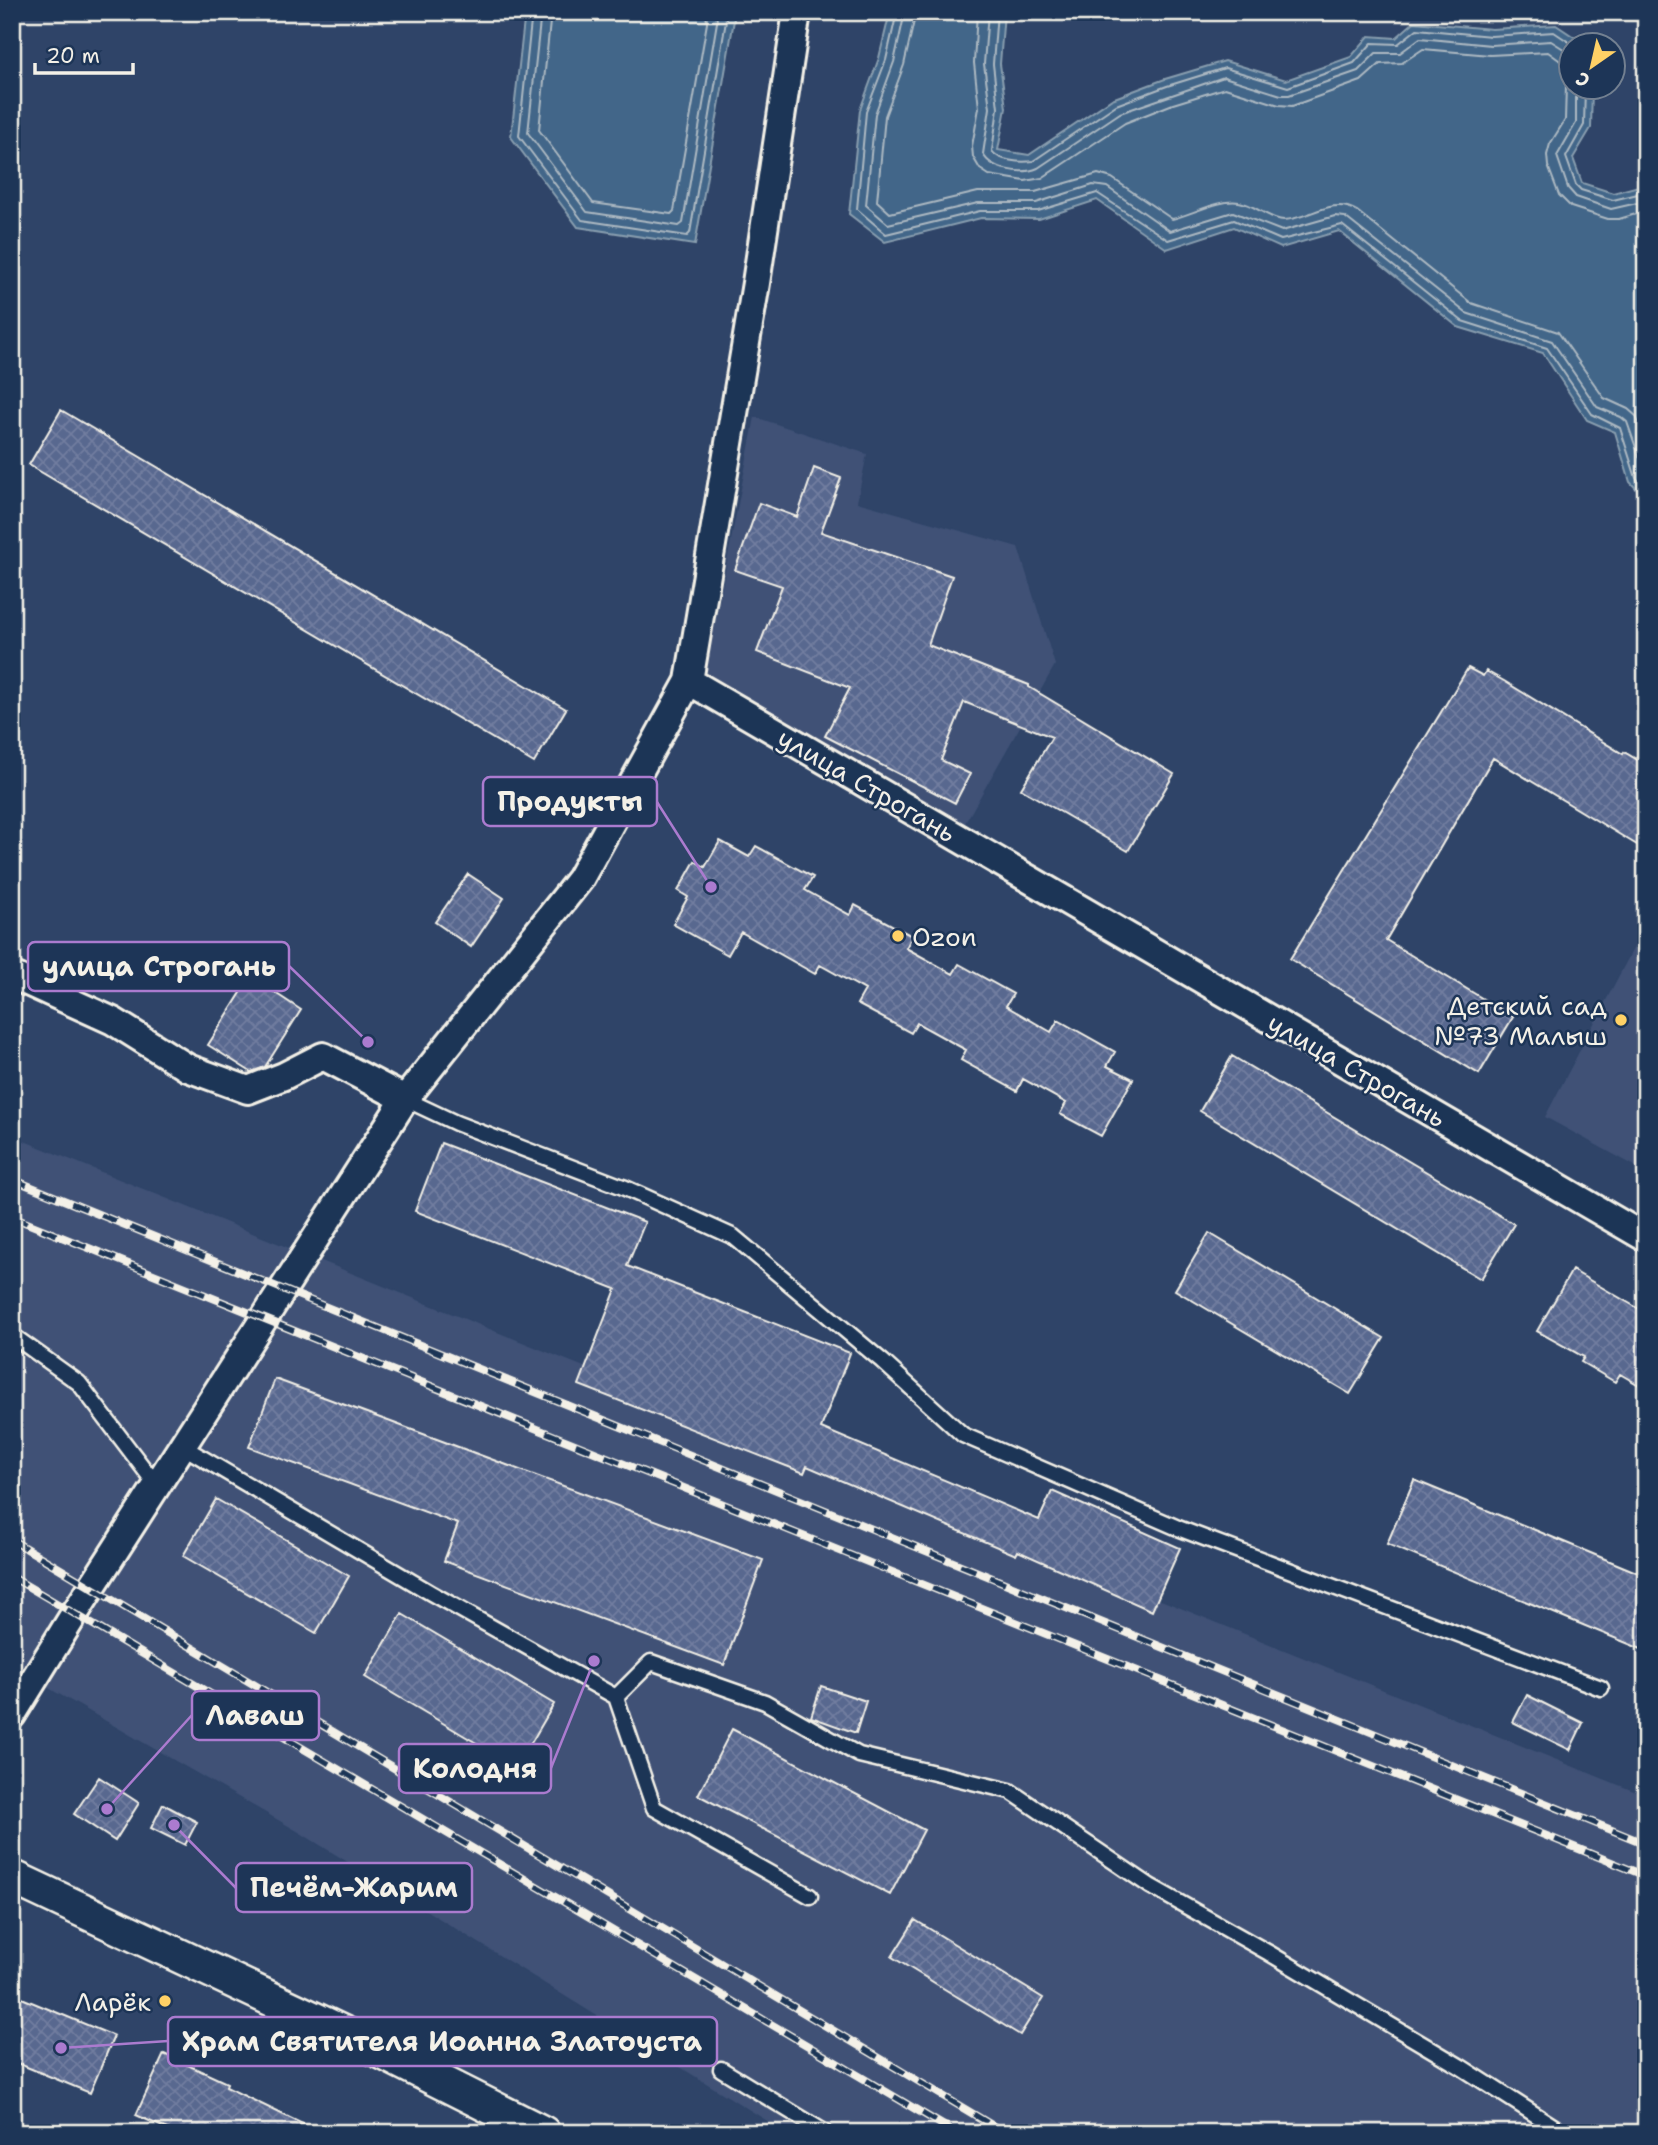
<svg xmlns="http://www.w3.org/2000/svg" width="1658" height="2145" font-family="'Shantell Sans',sans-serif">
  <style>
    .built { fill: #3f5176 }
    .water { fill: #426689; stroke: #899eaf; stroke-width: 2 }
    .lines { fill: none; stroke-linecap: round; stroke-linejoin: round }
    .shore { stroke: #adb9c2; stroke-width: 2 }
    .building { fill: url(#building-cross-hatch); stroke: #f4f1e8; stroke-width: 2 }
    .service-casing { stroke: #f4f1e8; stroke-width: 19 }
    .minor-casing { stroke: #f4f1e8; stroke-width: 32 }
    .tertiary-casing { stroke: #f4f1e8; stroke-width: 38 }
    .service { stroke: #1d3557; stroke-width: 14 }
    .minor { stroke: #1d3557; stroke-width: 26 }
    .tertiary { stroke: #1d3557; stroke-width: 33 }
    .rail-casing { stroke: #f4f1e8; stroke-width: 8 }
    .rail { stroke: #1d3557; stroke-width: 5; stroke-dasharray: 16; stroke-linecap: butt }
    .poi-dot { fill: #ffd166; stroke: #1d3557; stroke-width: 2.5 }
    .labels { text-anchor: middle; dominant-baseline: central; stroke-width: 5; stroke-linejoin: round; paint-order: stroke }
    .street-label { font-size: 26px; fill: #f4f1e8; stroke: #1d3557 }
    .poi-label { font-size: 26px; fill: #f4f1e8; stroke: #1d3557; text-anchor: end }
    .leader { fill: none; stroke: #ab7bcf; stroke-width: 2.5 }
    .callout-dot { fill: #ab7bcf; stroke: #1d3557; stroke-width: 2.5 }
    .callout { fill: #1d3557; stroke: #ab7bcf; stroke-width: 2.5 }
    .callout-label { font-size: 28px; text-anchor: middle; font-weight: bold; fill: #f4f1e8 }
  </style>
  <defs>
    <pattern id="building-cross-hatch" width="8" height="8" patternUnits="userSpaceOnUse" patternTransform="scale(1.75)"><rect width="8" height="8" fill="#58678f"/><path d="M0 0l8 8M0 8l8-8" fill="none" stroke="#717d9f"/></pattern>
  </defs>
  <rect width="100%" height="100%" fill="#2f4468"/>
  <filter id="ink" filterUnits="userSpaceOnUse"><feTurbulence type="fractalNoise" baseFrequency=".0143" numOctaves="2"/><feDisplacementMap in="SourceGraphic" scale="14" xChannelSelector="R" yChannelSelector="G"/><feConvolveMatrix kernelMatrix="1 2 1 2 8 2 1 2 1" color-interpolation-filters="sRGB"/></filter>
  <g filter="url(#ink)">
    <path class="built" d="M 755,417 L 867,454 L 857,502 L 1018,547 L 1055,665 L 964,825 L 705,674 Z
      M 1646,924 L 1646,1172 L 1545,1117 Z
      M 12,1136 L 1646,1796 L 1646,2133 L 787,2133 L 299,1832 L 12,1667 Z"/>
    <path class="water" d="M 525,12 L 731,12 L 734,20 L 695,245 L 578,227 L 511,137 Z
      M 890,12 L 1004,12 L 1000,64 L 1006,108 L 998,150 L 1029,155 L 1112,99 L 1165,79 L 1225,61 L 1286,80 L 1351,57 L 1369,36 L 1396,38 L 1414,22 L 1492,29 L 1556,25 L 1583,43 L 1584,45 L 1570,46 L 1570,88 L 1592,88 L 1591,128 L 1573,158 L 1582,183 L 1613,193 L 1646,184 L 1646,499 L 1630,482 L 1615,432 L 1587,420 L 1543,353 L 1458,327 L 1339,231 L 1281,248 L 1234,227 L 1167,249 L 1097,200 L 1039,219 L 981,218 L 885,242 L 849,214 L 860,110 L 879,58 Z"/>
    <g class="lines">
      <path class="shore" d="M 532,12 L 519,136 L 582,220 L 687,236 L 690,233 L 726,21 L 725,12
        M 541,12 L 528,133 L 587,212 L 679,226 L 683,223 L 717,22 L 716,12
        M 551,12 L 539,130 L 593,203 L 671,214 L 674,211 L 707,23 L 706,12
        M 897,12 L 886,60 L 866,112 L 857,209 L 886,234 L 980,211 L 1038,211 L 1097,193 L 1168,240 L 1234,220 L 1281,240 L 1342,225 L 1462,321 L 1547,348 L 1592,414 L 1620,428 L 1636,478 L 1646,489
        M 905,12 L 894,62 L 875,114 L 866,205 L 888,224 L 978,203 L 1036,203 L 1093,185 L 1107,187 L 1170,231 L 1233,212 L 1282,231 L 1335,216 L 1345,217 L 1466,313 L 1552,341 L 1597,407 L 1621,417 L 1627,422 L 1646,476
        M 916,12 L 904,65 L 885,116 L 877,201 L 890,213 L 978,192 L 1035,192 L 1098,174 L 1112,178 L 1172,219 C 1190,215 1222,198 1239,202 C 1254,204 1270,220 1284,220 C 1309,219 1332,196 1357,211 L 1471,303 L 1558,332 L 1604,398 L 1628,409 L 1636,416 L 1646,443
        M 977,12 L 974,63 L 979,108 L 972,146 L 973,157 L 980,169 L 989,175 L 1025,181 L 1042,178 L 1125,123 L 1173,104 L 1225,88 L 1279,105 L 1292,106 L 1361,81 L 1380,64 L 1402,63 L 1423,49 L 1490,55 L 1548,52 L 1570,68
        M 988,12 L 984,64 L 990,108 L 983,154 C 991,170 1022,175 1038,168 L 1120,113 L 1224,77 L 1281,95 L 1289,95 L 1358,71 L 1376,53 L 1400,53 L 1420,38 L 1491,45 L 1551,41 L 1570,53
        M 997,12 L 993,64 L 998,108 L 992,151 C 998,161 1021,163 1033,161 L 1116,105 L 1167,86 L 1225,68 L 1288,87 L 1354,63 L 1372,43 L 1398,44 L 1417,29 L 1491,36 L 1554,32 L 1575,46
        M 1570,74 L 1566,85 L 1565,120 L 1550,144 L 1547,155 L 1548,166 L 1559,195 L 1571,207 L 1608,219 L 1619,219 L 1646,211
        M 1576,88 L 1576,123 L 1557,156 L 1568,188 L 1576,197 L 1611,209 L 1646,201
        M 1585,88 L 1584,125 L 1566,157 L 1576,185 L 1581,190 L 1613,200 L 1646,192"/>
    </g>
    <path class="building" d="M 61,410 L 566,709 L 534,763 L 29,465 Z
      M 814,468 L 841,478 L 821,532 L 952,576 L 928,645 L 1029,685 L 1029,687 L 1174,774 L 1128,851 L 1021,789 L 1052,737 L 964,702 L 941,760 L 970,774 L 955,803 L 825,736 L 850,688 L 757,652 L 782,586 L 735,570 L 759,503 L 797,517 Z
      M 1468,668 L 1483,676 L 1486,671 L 1504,681 L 1623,754 L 1624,752 L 1646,765 L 1646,830 L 1637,845 L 1493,758 L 1386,940 L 1513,1017 L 1479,1074 L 1290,959 Z
      M 720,841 L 749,857 L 756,846 L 813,877 L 805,890 L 850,915 L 855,905 L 912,936 L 906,948 L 953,974 L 959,964 L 1013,994 L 1006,1006 L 1051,1032 L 1058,1020 L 1115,1052 L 1107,1066 L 1133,1079 L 1101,1136 L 1060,1114 L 1066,1103 L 1023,1079 L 1017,1091 L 961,1060 L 966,1050 L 917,1023 L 911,1033 L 857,1004 L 865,990 L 820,965 L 815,974 L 741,932 L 728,955 L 673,924 L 688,897 L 678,891 L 686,877 L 695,861 L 705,867 Z
      M 468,874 L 504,898 L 471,947 L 435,922 Z
      M 251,977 L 301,1010 L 265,1067 L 251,1072 L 208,1045 Z
      M 1232,1056 L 1514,1224 L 1481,1279 L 1200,1111 Z
      M 441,1143 L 645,1222 L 627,1266 L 850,1353 L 821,1428 L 1039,1520 L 1052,1491 L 1180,1548 L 1152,1611 L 1018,1551 L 1016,1555 L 807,1466 L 804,1473 L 579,1385 L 616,1289 L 415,1211 Z
      M 1209,1233 L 1384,1338 L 1350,1394 L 1175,1290 Z
      M 1572,1270 L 1646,1313 L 1646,1389 L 1620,1374 L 1615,1382 L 1581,1362 L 1584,1357 L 1537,1331 Z
      M 275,1379 L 763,1560 L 724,1665 L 444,1561 L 458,1524 L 249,1447 Z
      M 1414,1480 L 1646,1576 L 1646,1651 L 1387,1544 Z
      M 216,1499 L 349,1576 L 316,1633 L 183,1556 Z
      M 402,1614 L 554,1704 L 517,1767 L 365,1677 Z
      M 821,1686 L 866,1701 L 856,1733 L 811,1717 Z
      M 1527,1695 L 1583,1723 L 1570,1750 L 1513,1722 Z
      M 732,1729 L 924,1830 L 890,1895 L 698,1795 Z
      M 99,1777 L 139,1803 L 115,1841 L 74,1814 Z
      M 163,1804 L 197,1822 L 185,1845 L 151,1828 Z
      M 915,1920 L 1043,1998 L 1020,2035 L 892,1957 Z
      M 12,1994 L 114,2036 L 90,2093 L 12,2061 Z
      M 164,2054 L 227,2083 L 226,2087 L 321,2133 L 176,2133 L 136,2115 Z"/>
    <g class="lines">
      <defs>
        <path id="service" d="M 405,1099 L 456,1123 L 623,1187 L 734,1237 L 882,1361 L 963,1435 L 1178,1528 L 1601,1688
          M 12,1335 L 79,1383 L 157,1486
          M 182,1446 L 431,1593 L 616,1697 L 654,1808 L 810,1896
          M 616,1697 L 651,1662 L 765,1702 L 859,1755 L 1010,1791 L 1150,1886 L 1269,1953 L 1461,2067 L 1564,2133
          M 721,2069 L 826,2133"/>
        <path id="minor" d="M 689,681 L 756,283 L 797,12
          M 12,975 L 113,1021 L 188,1068 L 248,1090 L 284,1076 L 323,1056 L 405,1099 L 580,879 L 689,681 L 1646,1238
          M 12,1715 L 75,1613 L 405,1099"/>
        <path id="tertiary" d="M 12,1877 L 352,2037 L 543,2133"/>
      </defs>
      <use href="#service" class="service-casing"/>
      <use href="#minor" class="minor-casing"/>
      <use href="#tertiary" class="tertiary-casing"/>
      <use href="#service" class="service"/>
      <use href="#minor" class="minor"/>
      <use href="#tertiary" class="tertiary"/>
      <defs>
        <path id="rail" d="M 12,1179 L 1646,1844
          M 12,1217 L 1646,1876
          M 12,1540 L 1005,2133
          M 12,1577 L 956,2133"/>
      </defs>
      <use href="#rail" class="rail-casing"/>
      <use href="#rail" class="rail"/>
    </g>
  </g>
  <g class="poi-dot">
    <circle cx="898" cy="936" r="7"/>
    <circle cx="1621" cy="1020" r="7"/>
    <circle cx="165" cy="2001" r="7"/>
  </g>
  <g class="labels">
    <g class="street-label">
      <text transform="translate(867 785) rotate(30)">улица Строгань</text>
      <text transform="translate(1357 1070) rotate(30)">улица Строгань</text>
    </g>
    <g class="poi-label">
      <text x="912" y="936" text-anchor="start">Ozon</text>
      <text x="1607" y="1005">Детский сад<tspan x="1607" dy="30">№73 Малыш</tspan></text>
      <text x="151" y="2001">Ларёк</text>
    </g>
  </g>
  <path class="leader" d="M711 887L657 802M368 1042L289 966M107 1809L192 1715M594 1661L551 1768M174 1825L236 1888M61 2048L168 2041"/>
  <g class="callout-dot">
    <circle cx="711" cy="887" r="7"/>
    <circle cx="368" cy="1042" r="7"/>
    <circle cx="107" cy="1809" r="7"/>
    <circle cx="594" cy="1661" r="7"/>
    <circle cx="174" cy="1825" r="7"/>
    <circle cx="61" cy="2048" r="7"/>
  </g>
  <g class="callout">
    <rect x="483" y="777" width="174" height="49" rx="7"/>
    <rect x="28" y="942" width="261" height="49" rx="7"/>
    <rect x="192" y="1691" width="127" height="49" rx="7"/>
    <rect x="399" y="1744" width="152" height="49" rx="7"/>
    <rect x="236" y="1863" width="236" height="49" rx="7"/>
    <rect x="168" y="2017" width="549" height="49" rx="7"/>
  </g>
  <g class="callout-label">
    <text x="570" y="811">Продукты</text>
    <text x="159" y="976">улица Строгань</text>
    <text x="255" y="1725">Лаваш</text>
    <text x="475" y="1778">Колодня</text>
    <text x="354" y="1897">Печём-Жарим</text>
    <text x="442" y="2051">Храм Святителя Иоанна Златоуста</text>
  </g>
  <rect width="1658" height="2145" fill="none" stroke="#1d3557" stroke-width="42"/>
  <rect x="21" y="21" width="1616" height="2103" fill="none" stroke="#f4f1e8" stroke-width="2.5" filter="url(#ink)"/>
  <g transform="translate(1592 66) rotate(214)"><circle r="33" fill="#1d3557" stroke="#738091" stroke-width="2"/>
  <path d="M0-5L12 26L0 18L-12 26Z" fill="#ffd166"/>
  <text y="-10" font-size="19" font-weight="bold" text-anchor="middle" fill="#f4f1e8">С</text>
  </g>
  <path d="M35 63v10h98v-10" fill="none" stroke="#f4f1e8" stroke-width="3.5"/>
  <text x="46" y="63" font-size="21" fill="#f4f1e8" stroke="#1d3557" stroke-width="5" paint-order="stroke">20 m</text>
</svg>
